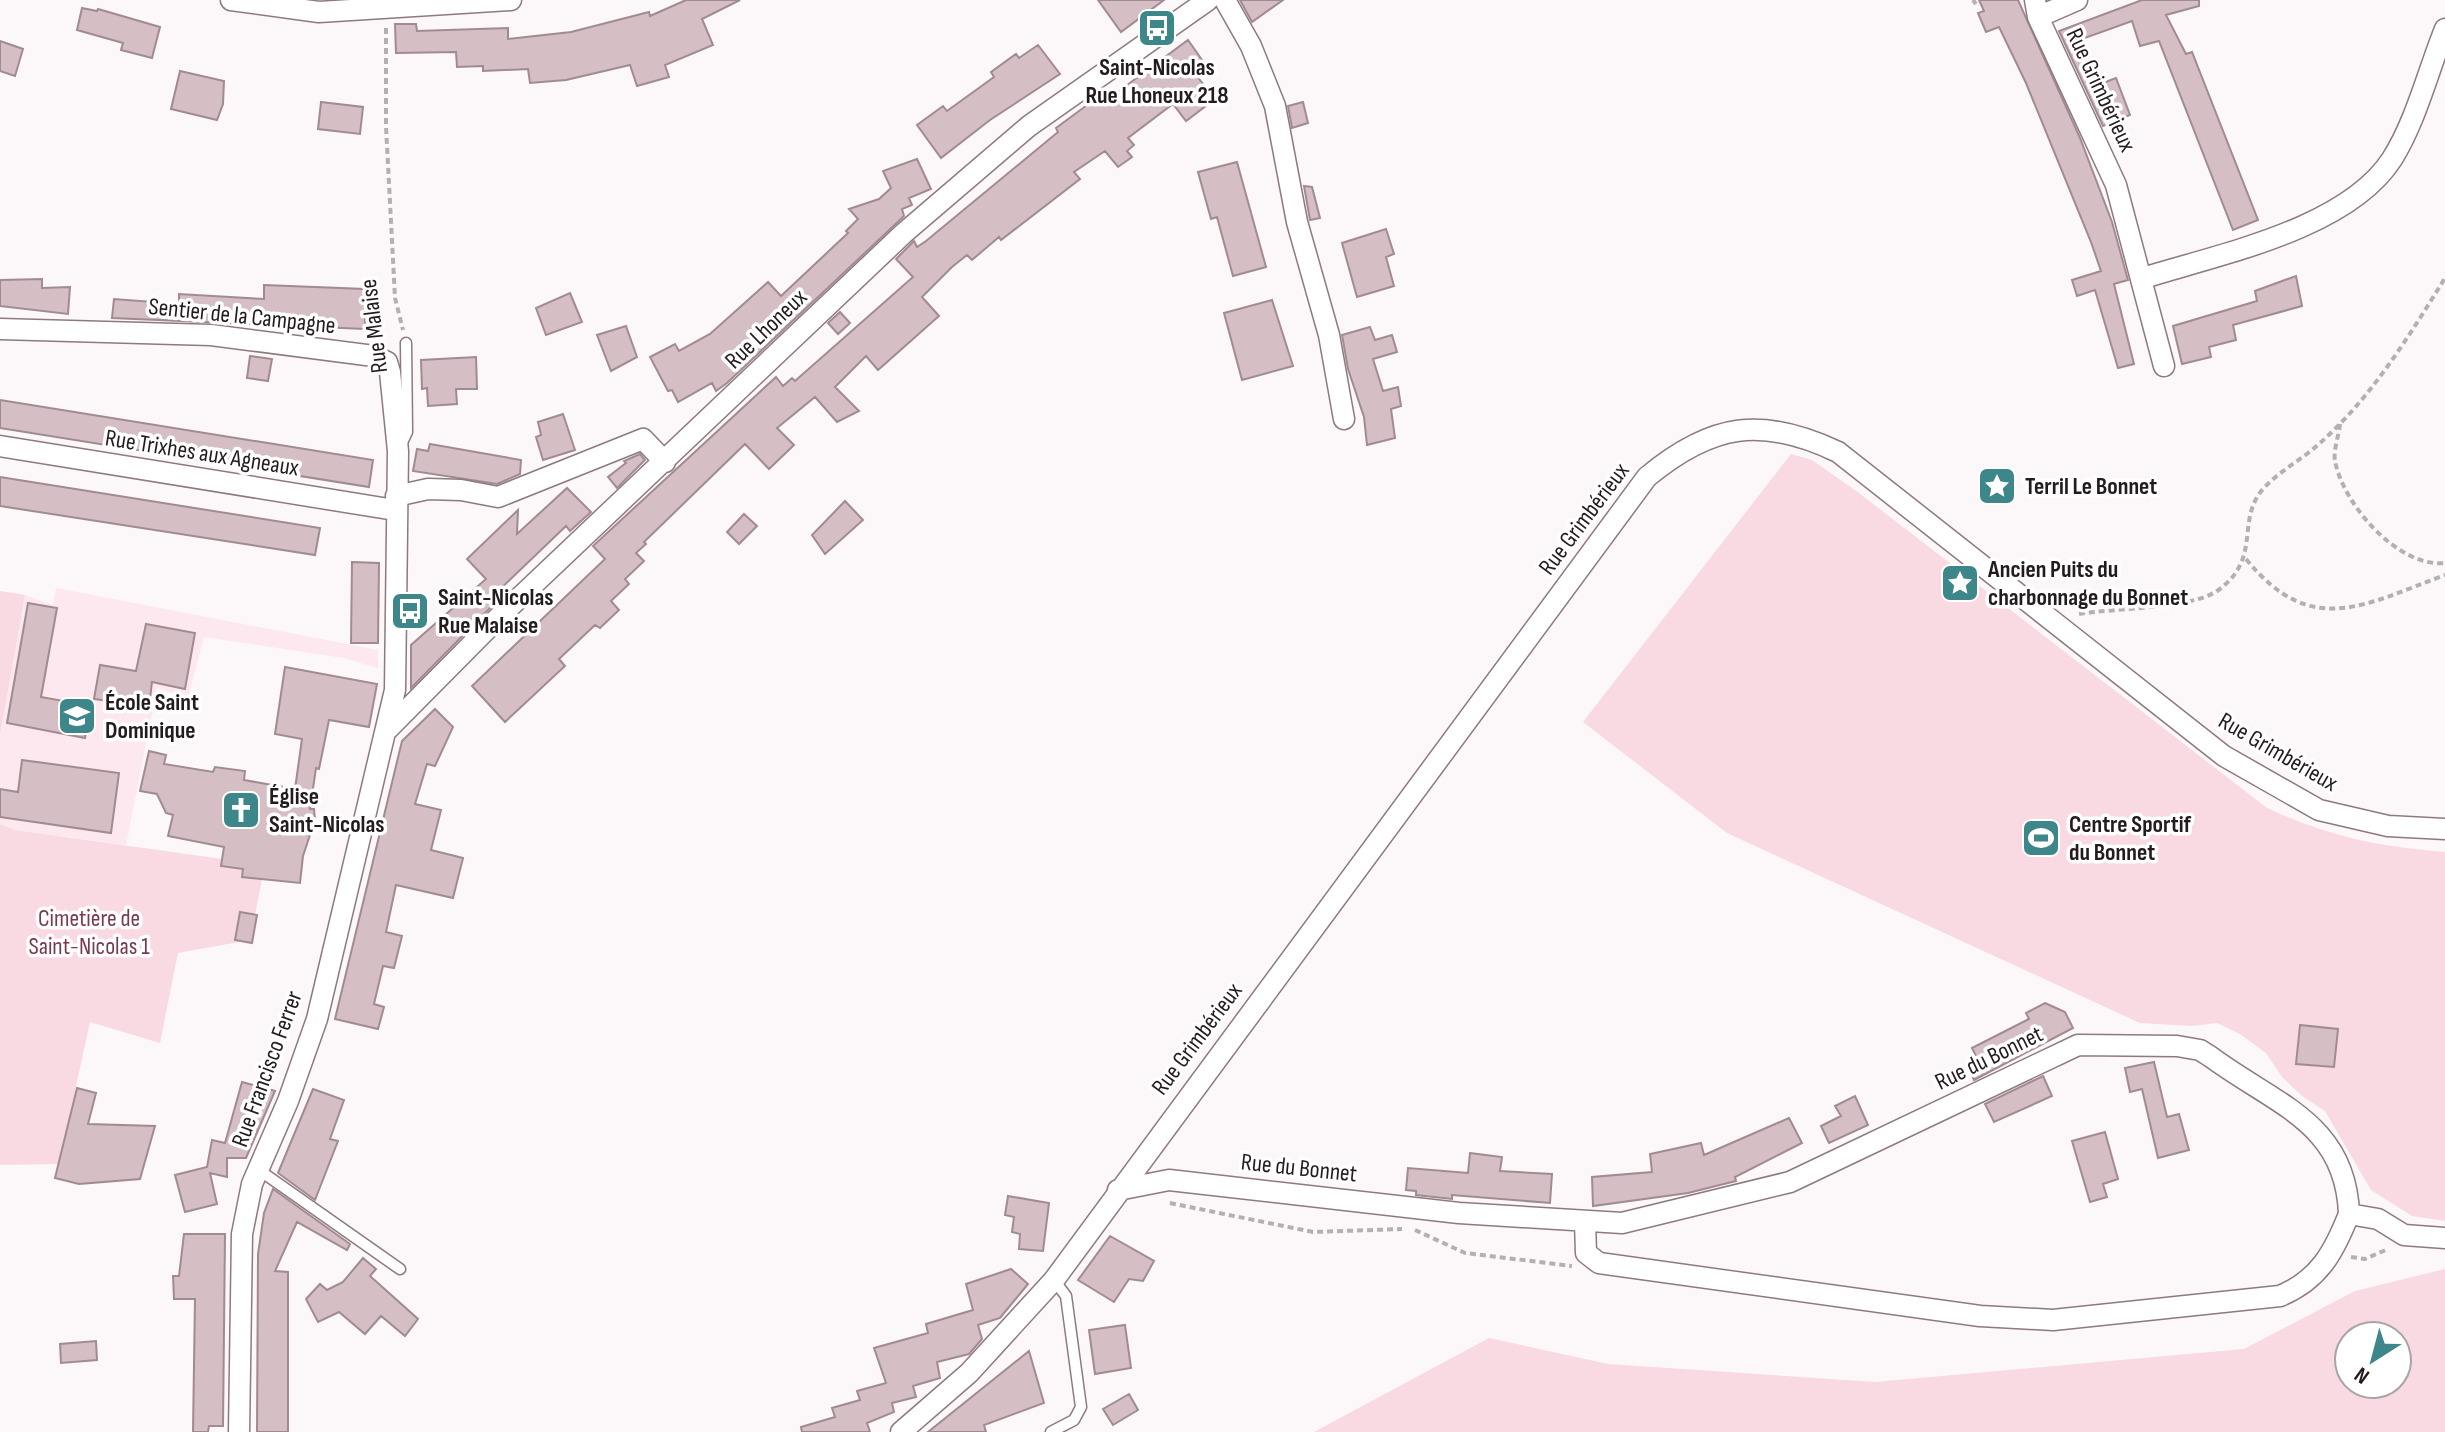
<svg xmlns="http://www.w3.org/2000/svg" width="2445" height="1432" font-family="'Sofia Sans Condensed',sans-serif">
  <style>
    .built { fill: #fce8ee }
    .green { fill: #f9d9e2; fill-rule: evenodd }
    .building { fill: #d5bec4; stroke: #a18b92; stroke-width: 2 }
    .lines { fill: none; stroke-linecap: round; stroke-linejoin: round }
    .service-casing { stroke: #8e797f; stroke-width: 13 }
    .minor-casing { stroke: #8e797f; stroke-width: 23 }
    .path { stroke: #b5afb1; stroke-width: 4; stroke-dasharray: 6 4; stroke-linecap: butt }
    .service { stroke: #fff; stroke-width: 10 }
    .minor { stroke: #fff; stroke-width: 20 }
    .labels { text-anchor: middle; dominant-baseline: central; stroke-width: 7; stroke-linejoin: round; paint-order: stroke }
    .poi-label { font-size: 24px; font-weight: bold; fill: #231b1d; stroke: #fff; text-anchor: start }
    .street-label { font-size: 24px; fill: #231b1d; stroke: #fff }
    .park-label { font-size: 24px; fill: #783950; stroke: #fff }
  </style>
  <rect width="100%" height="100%" fill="#fcf7f8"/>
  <path class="built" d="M 56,588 L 378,650 L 378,668 L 344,658 L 204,637 L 188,698 L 157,688 L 126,845 L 15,830 L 0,824 L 0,735 L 25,595 L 53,605 Z"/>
  <path class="green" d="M 1791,454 L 1812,460 L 1859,493 L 2267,808 C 2328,836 2378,847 2445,852 L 2445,1221 L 2412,1216 L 2371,1190 L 2325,1111 L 2302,1096 L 2282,1077 L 2266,1053 L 2240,1034 L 2217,1023 L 2192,1026 L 2140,1023 L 1727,833 L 1583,722 Z
    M 0,591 L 25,595 L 0,735 Z
    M 0,824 L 15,830 L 265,865 L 250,940 L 178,953 L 160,1043 L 90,1022 L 59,1164 L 0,1165 Z
    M 2445,1269 L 2445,1432 L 1314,1432 L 1489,1338 L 1608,1364 L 1875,1382 L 2244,1349 L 2355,1291 ZM 2349,1336 L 2397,1336 L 2397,1384 L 2349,1384 Z"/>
  <path class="building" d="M 686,0 L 740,0 L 702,19 L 713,45 L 665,65 L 669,77 L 637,86 L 630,65 L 566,80 L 530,83 L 528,69 L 483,71 L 483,66 L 457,67 L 456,52 L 396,53 L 395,24 L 416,24 L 417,31 L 508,28 L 508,39 L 571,32 L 649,12 L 650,16 Z
    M 1098,0 L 1164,0 L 1121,32 Z
    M 1240,0 L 1283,0 L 1252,22 Z
    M 1979,0 L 2018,0 L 2080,138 L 2112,222 L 2128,280 L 2114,284 L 2134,364 L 2118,368 L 2095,290 L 2077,296 L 2072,280 L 2101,271 L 2091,242 L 2026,83 L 1999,27 L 1986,32 L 1978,13 L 1984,11 Z
    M 2142,0 L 2199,0 L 2199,6 L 2166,15 L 2186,54 L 2192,52 L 2258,220 L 2233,230 L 2159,41 L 2140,46 L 2132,21 L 2079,40 L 2100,84 L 2116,78 L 2130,115 L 2103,126 L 2059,31 Z
    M 82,8 L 97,11 L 98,9 L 160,27 L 152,58 L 121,50 L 123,43 L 77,30 Z
    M 1188,40 L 1207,67 L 1196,75 L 1215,99 L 1186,121 L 1173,104 L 1128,138 L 1134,145 L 1127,151 L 1132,157 L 1118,167 L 1105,151 L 1074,172 L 1080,179 L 1001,240 L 999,237 L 972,260 L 967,255 L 952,267 L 922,297 L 939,316 L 878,370 L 866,356 L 835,387 L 859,411 L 837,422 L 815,397 L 777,428 L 794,445 L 769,469 L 745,444 L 644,542 L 646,544 L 636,553 L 644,561 L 625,579 L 629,584 L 611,601 L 619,610 L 600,628 L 595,625 L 559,659 L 565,666 L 505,722 L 472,686 L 605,559 L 593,546 L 776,377 L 783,386 L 792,378 L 795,381 L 913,277 L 896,259 L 914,241 L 917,247 L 926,241 L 1058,132 L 1056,128 L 1106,91 L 1111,97 Z
    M 0,41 L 23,49 L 15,76 L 0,71 Z
    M 1038,45 L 1060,74 L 990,120 L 941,158 L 917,125 L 943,106 L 947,111 L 994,77 L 991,72 L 1016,54 L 1019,58 Z
    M 180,71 L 224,81 L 223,104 L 217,120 L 171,109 Z
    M 321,102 L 363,107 L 360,134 L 318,129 Z
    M 1303,102 L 1308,123 L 1292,128 L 1288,106 Z
    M 917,159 L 931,189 L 909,198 L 912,205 L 902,209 L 904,216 L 727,383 L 716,391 L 712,383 L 678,402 L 672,390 L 668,391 L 650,357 L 675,344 L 679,351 L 710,334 L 768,282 L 781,296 L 848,233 L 846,231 L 858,219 L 849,209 L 879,199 L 891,188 L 883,171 Z
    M 1237,162 L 1266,267 L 1233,276 L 1217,217 L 1211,219 L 1198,172 Z
    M 1304,186 L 1312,187 L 1320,218 L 1310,220 Z
    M 1386,229 L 1394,254 L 1386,257 L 1394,286 L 1357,297 L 1342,243 Z
    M 2296,276 L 2302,306 L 2233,325 L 2236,340 L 2209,347 L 2211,357 L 2182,364 L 2173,326 L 2257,301 L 2255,291 Z
    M 42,279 L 42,288 L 70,287 L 68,314 L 0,306 L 0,280 Z
    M 264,285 L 365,289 L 365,329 L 112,318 L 114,299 L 179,304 L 179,294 L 264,299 Z
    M 570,293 L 582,322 L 546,335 L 536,308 Z
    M 1272,300 L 1293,366 L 1242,380 L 1224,313 Z
    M 840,312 L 850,323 L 838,334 L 828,323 Z
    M 626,326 L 637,357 L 611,371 L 597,335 Z
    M 1370,327 L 1375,340 L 1392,335 L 1397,352 L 1373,359 L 1383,391 L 1398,387 L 1401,406 L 1391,409 L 1395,438 L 1367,445 L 1364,417 L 1348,369 L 1342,335 Z
    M 250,356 L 272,359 L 268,381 L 247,378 Z
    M 476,357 L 477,389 L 456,389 L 457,404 L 428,406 L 427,388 L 422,389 L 421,360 Z
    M 0,400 L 373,460 L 369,487 L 0,428 Z
    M 563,414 L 575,450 L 543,460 L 536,437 L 541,435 L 538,422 Z
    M 430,444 L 521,460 L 520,474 L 497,484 L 413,471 L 417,449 L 428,451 Z
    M 640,454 L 645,460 L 617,488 L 608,477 L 626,463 L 624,461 Z
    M 0,477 L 320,528 L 315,555 L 0,506 Z
    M 567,488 L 591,512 L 570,531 L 566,526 L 494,595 L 498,600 L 411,688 L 411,645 L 486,579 L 467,559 L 518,510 L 517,534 Z
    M 845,501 L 863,520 L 825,554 L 812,535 Z
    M 744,514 L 757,526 L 739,544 L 727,532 Z
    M 352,562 L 379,563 L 378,643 L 351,643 Z
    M 28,603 L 57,608 L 41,697 L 91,706 L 85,738 L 7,723 Z
    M 146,624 L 195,633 L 185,689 L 152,682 L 149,707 L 94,699 L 100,665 L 136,671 Z
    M 285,667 L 377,684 L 369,727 L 329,720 L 319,769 L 316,768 L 310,809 L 314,809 L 315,820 L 303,856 L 300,883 L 242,877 L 243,869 L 221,866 L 224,847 L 168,836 L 173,815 L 166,813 L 157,794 L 140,791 L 149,751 L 166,755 L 164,764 L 213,772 L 215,767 L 245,771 L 244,780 L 295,789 L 302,739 L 275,734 Z
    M 435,709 L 453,727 L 435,766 L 427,764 L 415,804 L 441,810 L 431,850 L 463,858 L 453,898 L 396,885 L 386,932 L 402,936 L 394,968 L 383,966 L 374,1004 L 384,1007 L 378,1029 L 335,1019 L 402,741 Z
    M 22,760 L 119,773 L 111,833 L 0,817 L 0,789 L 18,792 Z
    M 240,912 L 257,915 L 252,943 L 235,940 Z
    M 2045,1003 L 2065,1012 L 2073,1028 L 1974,1080 L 1968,1066 L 1978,1060 L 1972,1048 L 2029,1019 L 2026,1013 Z
    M 2300,1025 L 2338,1029 L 2334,1067 L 2296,1064 Z
    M 2154,1062 L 2167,1117 L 2179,1114 L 2189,1150 L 2158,1158 L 2142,1089 L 2130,1092 L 2125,1068 Z
    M 2043,1076 L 2052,1096 L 1994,1122 L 1985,1104 Z
    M 242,1082 L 275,1091 L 259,1128 L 246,1158 L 227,1158 L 227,1177 L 210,1173 L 217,1204 L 185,1212 L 175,1175 L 207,1167 L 212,1140 L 225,1143 Z
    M 77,1088 L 96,1093 L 88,1124 L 155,1126 L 140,1179 L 79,1184 L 55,1178 Z
    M 313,1089 L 344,1100 L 330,1139 L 338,1141 L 315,1200 L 278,1173 Z
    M 1855,1096 L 1868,1125 L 1829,1143 L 1821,1126 L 1841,1116 L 1835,1106 Z
    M 1789,1118 L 1802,1143 L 1735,1177 L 1736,1181 L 1688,1193 L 1593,1206 L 1592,1177 L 1652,1172 L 1650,1154 L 1701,1143 L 1704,1155 Z
    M 2105,1132 L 2118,1179 L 2103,1184 L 2107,1197 L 2090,1202 L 2072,1141 Z
    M 1470,1153 L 1502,1157 L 1500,1171 L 1552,1174 L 1550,1203 L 1452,1195 L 1452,1199 L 1416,1195 L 1416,1191 L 1406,1190 L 1408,1168 L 1468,1173 Z
    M 273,1189 L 350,1244 L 347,1250 L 297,1222 L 275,1271 L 288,1272 L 288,1432 L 257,1432 L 258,1254 L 264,1213 Z
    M 1008,1196 L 1049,1203 L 1043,1251 L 1019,1249 L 1020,1234 L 1012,1232 L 1014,1217 L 1005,1215 Z
    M 184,1234 L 225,1234 L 223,1426 L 209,1426 L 208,1432 L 193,1432 L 195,1299 L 174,1299 L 173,1276 L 179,1276 Z
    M 1110,1236 L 1154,1261 L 1143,1281 L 1129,1279 L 1114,1302 L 1078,1280 Z
    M 363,1258 L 376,1269 L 370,1276 L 418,1319 L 405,1336 L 381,1316 L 365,1334 L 339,1312 L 318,1322 L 306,1299 L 320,1284 L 327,1290 L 343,1282 Z
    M 1011,1269 L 1028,1284 L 1000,1318 L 978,1325 L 982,1339 L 969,1354 L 937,1362 L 940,1378 L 913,1386 L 916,1397 L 892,1403 L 894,1412 L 867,1423 L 870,1432 L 802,1432 L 801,1427 L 835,1417 L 832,1408 L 860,1400 L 857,1391 L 886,1383 L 874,1348 L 928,1333 L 926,1324 L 973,1310 L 966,1284 Z
    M 1125,1325 L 1131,1368 L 1095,1374 L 1089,1330 Z
    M 96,1341 L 97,1360 L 61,1363 L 60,1344 Z
    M 1029,1351 L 1044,1403 L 984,1425 L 986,1432 L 928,1432 Z
    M 1129,1394 L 1138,1410 L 1113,1425 L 1103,1409 Z"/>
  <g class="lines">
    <defs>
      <path id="service" d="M 400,447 L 407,432 L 406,343
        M 259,1170 L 400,1269
        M 1051,1432 L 1074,1420 L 1081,1407 L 1066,1296 L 1054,1280"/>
      <path id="minor" d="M 231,0 L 319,12 L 511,0
        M 1225,0 L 1251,46 L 1275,106 L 1297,222 L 1329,335 L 1344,419
        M 2035,0 L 2038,17 L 2116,185 L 2164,366
        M 2038,17 L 2077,0
        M 2143,278 C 2220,254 2347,229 2392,159 C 2416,121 2428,71 2445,29
        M 0,329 L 211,335 L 374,356 L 387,362 L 390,372 L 398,451 L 395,690 L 317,1019 L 288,1101 L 252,1184 L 242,1234 L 239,1432
        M 0,446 L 395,510
        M 396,496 L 428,489 L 461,490 L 498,497 L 643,439 L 665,462
        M 388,729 L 498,618 L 904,233 L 1029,126 L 1208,0
        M 1118,1190 L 1169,1180 L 1459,1213 L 1622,1223 L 1790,1182 L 2078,1045 L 2177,1046 L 2200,1050 L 2211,1057 C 2276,1105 2346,1123 2349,1214 L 2378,1219 L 2404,1235 L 2445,1238
        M 1585,1222 L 1586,1253 L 1599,1263 L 1980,1316 L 2053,1320 L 2280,1296 C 2319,1280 2334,1252 2349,1214
        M 901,1432 L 969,1373 L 1054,1280 L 1647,477 C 1712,423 1762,416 1838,452 L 2224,756 L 2319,810 L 2388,826 L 2445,829"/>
    </defs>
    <use href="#service" class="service-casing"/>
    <use href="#minor" class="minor-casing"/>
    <path class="path" d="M 1973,0 L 1976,4
      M 386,28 L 386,126 L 395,298 L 403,330
      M 2340,424 C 2339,435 2333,451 2335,461 C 2343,504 2398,568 2445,563
      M 2246,559 C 2311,639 2364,605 2445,575
      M 2079,614 C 2114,608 2190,609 2217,591 C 2263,559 2235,521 2263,489 C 2279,471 2303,459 2320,443 C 2372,397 2409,336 2445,278
      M 1170,1203 L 1313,1232 L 1402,1229
      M 1415,1230 L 1465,1253 L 1572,1266
      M 2351,1257 L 2365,1259 L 2388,1249"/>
    <use href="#service" class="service"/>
    <use href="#minor" class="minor"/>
  </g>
  <defs>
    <symbol id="bus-square" viewBox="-11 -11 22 22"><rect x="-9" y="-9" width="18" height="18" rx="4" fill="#3d868a" stroke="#fff"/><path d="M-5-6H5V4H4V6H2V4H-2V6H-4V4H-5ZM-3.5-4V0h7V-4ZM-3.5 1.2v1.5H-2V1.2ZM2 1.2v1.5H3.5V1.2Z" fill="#fff"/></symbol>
    <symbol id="sight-square" viewBox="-11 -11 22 22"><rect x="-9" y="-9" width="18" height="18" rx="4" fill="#3d868a" stroke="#fff"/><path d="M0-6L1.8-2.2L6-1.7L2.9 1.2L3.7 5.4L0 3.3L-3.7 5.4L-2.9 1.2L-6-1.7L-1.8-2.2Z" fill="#fff"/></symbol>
    <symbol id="school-square" viewBox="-11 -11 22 22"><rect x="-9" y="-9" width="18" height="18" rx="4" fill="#3d868a" stroke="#fff"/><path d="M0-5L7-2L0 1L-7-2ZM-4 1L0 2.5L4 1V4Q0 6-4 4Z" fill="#fff"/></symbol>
    <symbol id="church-square" viewBox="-11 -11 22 22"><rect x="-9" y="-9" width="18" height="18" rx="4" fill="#3d868a" stroke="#fff"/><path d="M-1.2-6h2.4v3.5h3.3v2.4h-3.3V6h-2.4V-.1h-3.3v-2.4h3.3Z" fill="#fff"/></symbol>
    <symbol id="stadium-square" viewBox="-11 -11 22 22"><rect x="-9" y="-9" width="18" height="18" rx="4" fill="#3d868a" stroke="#fff"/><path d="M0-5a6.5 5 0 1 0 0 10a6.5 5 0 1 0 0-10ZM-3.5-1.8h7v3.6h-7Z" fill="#fff"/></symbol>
  </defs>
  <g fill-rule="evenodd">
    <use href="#bus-square" x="1135" y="6" width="44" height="44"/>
    <use href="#sight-square" x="1975" y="464" width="44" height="44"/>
    <use href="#sight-square" x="1938" y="561" width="44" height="44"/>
    <use href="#bus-square" x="388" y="589" width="44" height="44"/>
    <use href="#school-square" x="55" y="694" width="44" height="44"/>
    <use href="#church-square" x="219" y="788" width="44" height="44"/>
    <use href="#stadium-square" x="2019" y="816" width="44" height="44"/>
  </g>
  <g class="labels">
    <g class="poi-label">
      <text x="1157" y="67" text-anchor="middle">Saint-Nicolas<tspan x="1157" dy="28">Rue Lhoneux 218</tspan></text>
      <text x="2025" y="486">Terril Le Bonnet</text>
      <text x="1988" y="569">Ancien Puits du<tspan x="1988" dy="28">charbonnage du Bonnet</tspan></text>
      <text x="438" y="597">Saint-Nicolas<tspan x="438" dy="28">Rue Malaise</tspan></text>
      <text x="105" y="702">École Saint<tspan x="105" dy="28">Dominique</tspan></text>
      <text x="269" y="796">Église<tspan x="269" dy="28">Saint-Nicolas</tspan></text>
      <text x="2069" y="824">Centre Sportif<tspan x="2069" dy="28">du Bonnet</tspan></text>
    </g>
    <g class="street-label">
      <text transform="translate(2101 90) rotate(65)">Rue Grimbérieux</text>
      <text transform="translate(242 316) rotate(6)">Sentier de la Campagne</text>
      <text transform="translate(374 326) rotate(-97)">Rue Malaise</text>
      <text transform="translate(766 329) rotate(-44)">Rue Lhoneux</text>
      <text transform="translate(202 453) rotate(9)">Rue Trixhes aux Agneaux</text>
      <text transform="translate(1584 519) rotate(-53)">Rue Grimbérieux</text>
      <text transform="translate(2278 752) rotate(30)">Rue Grimbérieux</text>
      <text transform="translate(1197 1039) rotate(-53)">Rue Grimbérieux</text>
      <text transform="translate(1989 1058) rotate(-26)">Rue du Bonnet</text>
      <text transform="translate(267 1069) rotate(-70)">Rue Francisco Ferrer</text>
      <text transform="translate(1299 1168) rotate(6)">Rue du Bonnet</text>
    </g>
    <g class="park-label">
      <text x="89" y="918">Cimetière de<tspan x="89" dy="28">Saint-Nicolas 1</tspan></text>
    </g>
  </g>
  <g transform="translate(2373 1360) rotate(216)"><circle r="38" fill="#ffffff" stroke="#a7a4a5" stroke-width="2"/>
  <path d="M0-6L14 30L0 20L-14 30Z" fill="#3d868a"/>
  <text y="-12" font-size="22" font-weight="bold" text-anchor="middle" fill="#231b1d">N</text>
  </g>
</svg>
